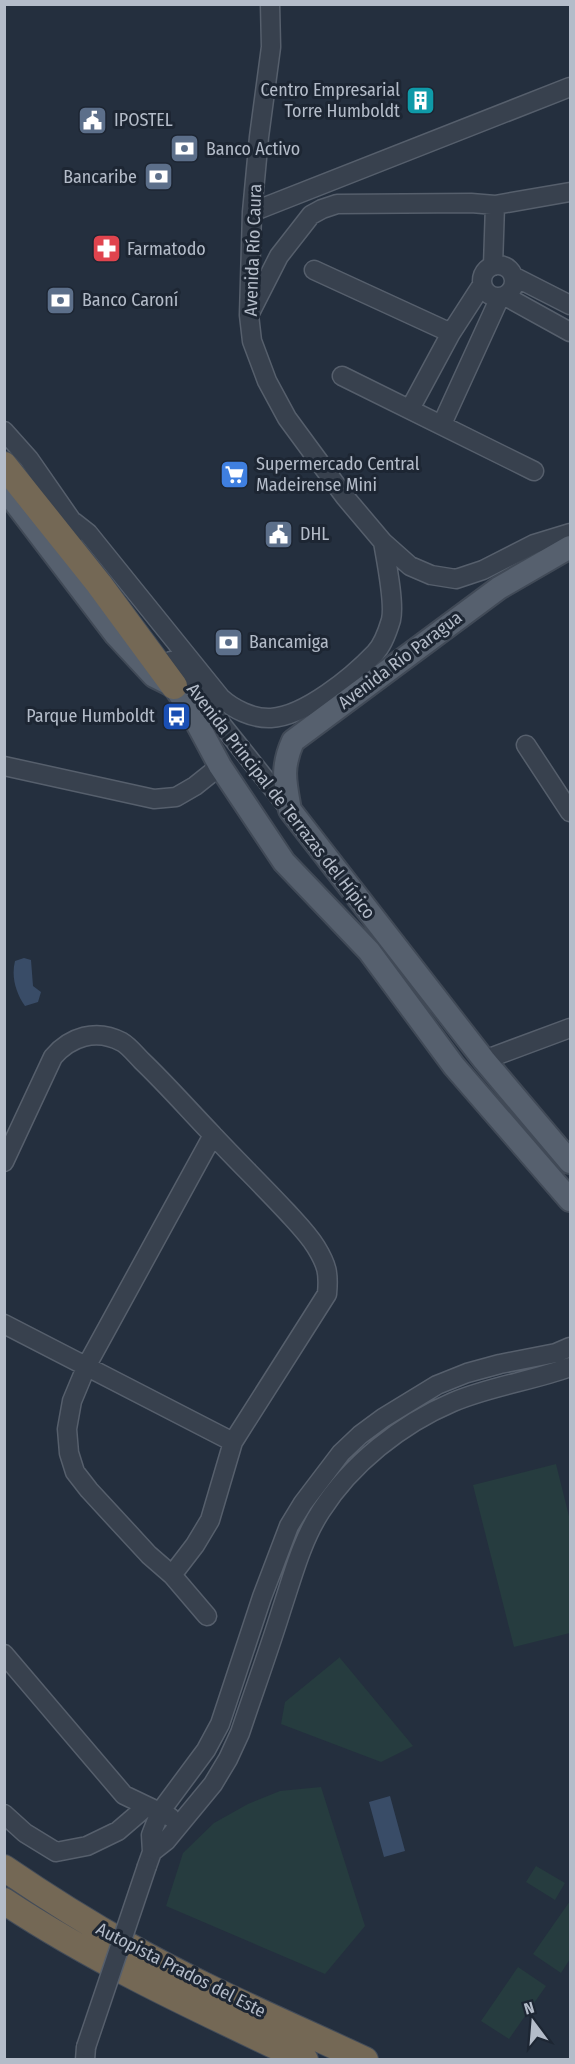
<svg xmlns="http://www.w3.org/2000/svg" width="575" height="2064" font-family="'Fira Sans Condensed',sans-serif">
  <style>
    .green { fill: #263c3f }
    .water { fill: #394c67 }
    .lines { fill: none; stroke-linecap: round; stroke-linejoin: round }
    .minor-casing { stroke: #565f6c; stroke-width: 21 }
    .major-casing { stroke: #414a57; stroke-width: 26 }
    .highway-casing { stroke: #434c59; stroke-width: 28 }
    .minor { stroke: #38414e; stroke-width: 18 }
    .major { stroke: #56606e; stroke-width: 22 }
    .highway { stroke: #746855; stroke-width: 26 }
    .minor-bridge-casing { stroke: #565f6c; stroke-width: 21; stroke-linecap: butt }
    .minor-bridge { stroke: #38414e; stroke-width: 18 }
    .labels { text-anchor: middle; dominant-baseline: central; stroke-width: 6; stroke-linejoin: round; paint-order: stroke }
    .poi-label { font-size: 18px; fill: #b4bcc9; stroke: #1d2633; text-anchor: start }
    .street-label { font-size: 18px; fill: #b4bcc9; stroke: #1d2633 }
  </style>
  <rect width="100%" height="100%" fill="#242f3e"/>
  <path class="green" d="M 556,1464 L 570,1520 L 570,1633 L 514,1647 L 473,1485 Z
    M 340,1657 L 340,1658 L 413,1746 L 381,1762 L 281,1724 L 285,1702 Z
    M 321,1787 L 365,1926 L 325,1974 L 166,1906 L 183,1853 L 214,1823 L 248,1804 L 280,1791 Z
    M 536,1866 L 565,1883 L 555,1900 L 526,1882 Z
    M 570,1901 L 570,1959 L 561,1973 L 533,1954 Z
    M 518,1967 L 546,1986 L 509,2039 L 481,2021 Z"/>
  <path class="water" d="M 24,958 L 31,960 L 33,986 L 41,992 L 38,1002 L 25,1006 C 16,993 11,977 15,961 Z
    M 390,1796 L 405,1851 L 384,1857 L 369,1802 Z"/>
  <g class="lines">
    <defs>
      <path id="minor" d="M 270,4 L 271,47 L 259,137 L 252,212 L 249,315 L 252,341 L 267,381 L 287,418 L 345,497 L 383,542 L 410,566 L 431,575 L 456,579 L 483,570 L 534,544 L 570,533
        M 252,212 L 570,87
        M482 281a16 16 0 1 1 32 0a16 16 0 1 1-32 0Z
        M 493,266 L 495,205
        M 314,270 L 451,333
        M 513,276 L 570,305
        M 505,296 L 570,332
        M 251,311 L 279,256 L 311,215 L 322,209 L 337,204 L 471,203 L 495,205 L 570,192
        M 342,376 L 534,471
        M 410,409 L 451,333 L 482,285
        M 442,424 L 500,297
        M 4,431 L 29,459 L 79,531
        M 74,522 L 88,533 L 221,698 C 233,709 253,719 271,718 C 305,716 352,677 375,653 C 383,645 388,630 391,620 C 395,603 386,560 383,542
        M 171,661 L 290,810
        M 526,745 L 570,812
        M 4,766 L 154,799 L 176,797 L 195,786 L 220,766
        M 484,1060 L 570,1028
        M 4,1162 L 53,1057 C 70,1037 96,1028 122,1042 C 129,1046 136,1055 142,1061 C 166,1084 188,1109 211,1133 C 236,1160 262,1185 287,1212 C 297,1223 308,1234 316,1247 C 327,1265 329,1273 327,1294 L 233,1442 L 210,1520 L 195,1545 L 172,1575
        M 4,1324 L 233,1442
        M 207,1616 L 172,1575 L 149,1555 L 89,1490 L 75,1472 L 69,1453 L 67,1429 L 72,1401 L 87,1365 L 213,1135
        M 4,1654 L 124,1795 L 170,1817
        M 4,1814 L 25,1833 L 56,1852 L 87,1846 L 118,1831 L 146,1807
        M 152,1852 L 166,1841 L 213,1784 L 228,1759 L 240,1733 C 254,1691 269,1650 282,1608 C 293,1575 302,1540 321,1511 C 351,1464 401,1424 453,1402 C 491,1386 532,1381 570,1367
        M 147,1866 L 152,1852 L 151,1835 L 160,1812 L 206,1750 L 220,1724 L 262,1597 L 289,1526 L 303,1503 L 341,1453 L 360,1435 L 383,1418 L 437,1385 L 467,1373 L 500,1364 L 556,1353 L 570,1347
        M 85,2060 L 86,2047"/>
      <path id="major" d="M 4,488 L 116,635 L 154,676 L 174,686 L 190,710 L 220,766 L 284,862 L 369,951 L 454,1066 L 570,1200
        M 570,547 L 499,588 L 293,741 C 281,768 285,782 290,810 L 484,1060 L 570,1162"/>
      <path id="highway" d="M 4,465 L 99,584 L 174,686
        M 4,1868 C 45,1896 86,1922 129,1946 C 205,1989 286,2023 365,2060
        M 4,1901 C 99,1964 202,2011 305,2060"/>
    </defs>
    <use href="#minor" class="minor-casing"/>
    <use href="#major" class="major-casing"/>
    <use href="#highway" class="highway-casing"/>
    <use href="#minor" class="minor"/>
    <use href="#major" class="major"/>
    <use href="#highway" class="highway"/>
    <defs>
      <path id="minor-bridge" d="M 86,2047 L 147,1866"/>
    </defs>
    <use href="#minor-bridge" class="minor-bridge-casing"/>
    <use href="#minor-bridge" class="minor-bridge"/>
  </g>
  <defs>
    <symbol id="building-square" viewBox="-11 -11 22 22"><rect x="-9" y="-9" width="18" height="18" rx="4" fill="#0f9aa8" stroke="#1d2633"/><path d="M-4-6H4V6H1V3H-1V6H-4ZM-2.5-4.3h1.7v1.8h-1.7ZM.8-4.3h1.7v1.8H.8ZM-2.5-1h1.7V.8h-1.7ZM.8-1h1.7V.8H.8Z" fill="#fff"/></symbol>
    <symbol id="civic-square" viewBox="-11 -11 22 22"><rect x="-9" y="-9" width="18" height="18" rx="4" fill="#5c6f8a" stroke="#1d2633"/><path d="M-.6-6.5H3V-4.5H.6V-3L4-1V1h2V6H-6V1h2V-1L-.6-3ZM-1.2 2.5V6h2.4V2.5Z" fill="#fff"/></symbol>
    <symbol id="bank-square" viewBox="-11 -11 22 22"><rect x="-9" y="-9" width="18" height="18" rx="4" fill="#5c6f8a" stroke="#1d2633"/><path d="M-6-4H6V4H-6ZM0-2.3a2.3 2.3 0 1 0 0 4.6a2.3 2.3 0 1 0 0-4.6Z" fill="#fff"/></symbol>
    <symbol id="pharmacy-square" viewBox="-11 -11 22 22"><rect x="-9" y="-9" width="18" height="18" rx="4" fill="#e0444e" stroke="#1d2633"/><path d="M-2-6h4v4h4v4h-4v4h-4v-4h-4v-4h4Z" fill="#fff"/></symbol>
    <symbol id="supermarket-square" viewBox="-11 -11 22 22"><rect x="-9" y="-9" width="18" height="18" rx="4" fill="#3f7fe0" stroke="#1d2633"/><path d="M-6-5.5h2.5l.6 2H6L4.5 2H-2.5L-4.4-4H-6ZM-1.5 3.2a1.3 1.3 0 1 0 .1 0ZM3 3.2a1.3 1.3 0 1 0 .1 0Z" fill="#fff"/></symbol>
    <symbol id="bus-square" viewBox="-11 -11 22 22"><rect x="-9" y="-9" width="18" height="18" rx="4" fill="#1a4fb4" stroke="#1d2633"/><path d="M-5-6H5V4H4V6H2V4H-2V6H-4V4H-5ZM-3.5-4V0h7V-4ZM-3.5 1.2v1.5H-2V1.2ZM2 1.2v1.5H3.5V1.2Z" fill="#fff"/></symbol>
  </defs>
  <g fill-rule="evenodd">
    <use href="#building-square" x="404" y="84" width="33" height="33"/>
    <use href="#civic-square" x="76" y="104" width="33" height="33"/>
    <use href="#bank-square" x="168" y="132" width="33" height="33"/>
    <use href="#bank-square" x="142" y="160" width="33" height="33"/>
    <use href="#pharmacy-square" x="90" y="232" width="33" height="33"/>
    <use href="#bank-square" x="44" y="284" width="33" height="33"/>
    <use href="#supermarket-square" x="218" y="458" width="33" height="33"/>
    <use href="#civic-square" x="262" y="518" width="33" height="33"/>
    <use href="#bank-square" x="212" y="626" width="33" height="33"/>
    <use href="#bus-square" x="160" y="700" width="33" height="33"/>
  </g>
  <g class="labels">
    <g class="poi-label">
      <text x="400" y="90" text-anchor="end">Centro Empresarial<tspan x="400" dy="21">Torre Humboldt</tspan></text>
      <text x="114" y="120">IPOSTEL</text>
      <text x="206" y="149">Banco Activo</text>
      <text x="137" y="177" text-anchor="end">Bancaribe</text>
      <text x="127" y="249">Farmatodo</text>
      <text x="82" y="300">Banco Caroní</text>
      <text x="256" y="464">Supermercado Central<tspan x="256" dy="21">Madeirense Mini</tspan></text>
      <text x="300" y="534">DHL</text>
      <text x="249" y="642">Bancamiga</text>
      <text x="155" y="716" text-anchor="end">Parque Humboldt</text>
    </g>
    <g class="street-label">
      <text transform="translate(253 250) rotate(-88)">Avenida Río Caura</text>
      <text transform="translate(400 660) rotate(-37)">Avenida Río Paragua</text>
      <text transform="translate(281 801) rotate(52)">Avenida Principal de Terrazas del Hípico</text>
      <text transform="translate(181 1970) rotate(27)">Autopista Prados del Este</text>
    </g>
  </g>
  <rect width="575" height="2064" fill="none" stroke="#b4bcc9" stroke-width="12"/>
  <g transform="translate(533 2022) rotate(344)" stroke="#1d2633" stroke-width="4.5" paint-order="stroke">
  <path d="M0-4.5L10 22L0 15L-10 22Z" fill="#b4bcc9"/>
  <text y="-9" font-size="16" font-weight="bold" text-anchor="middle" fill="#b4bcc9">N</text>
  </g>
</svg>
